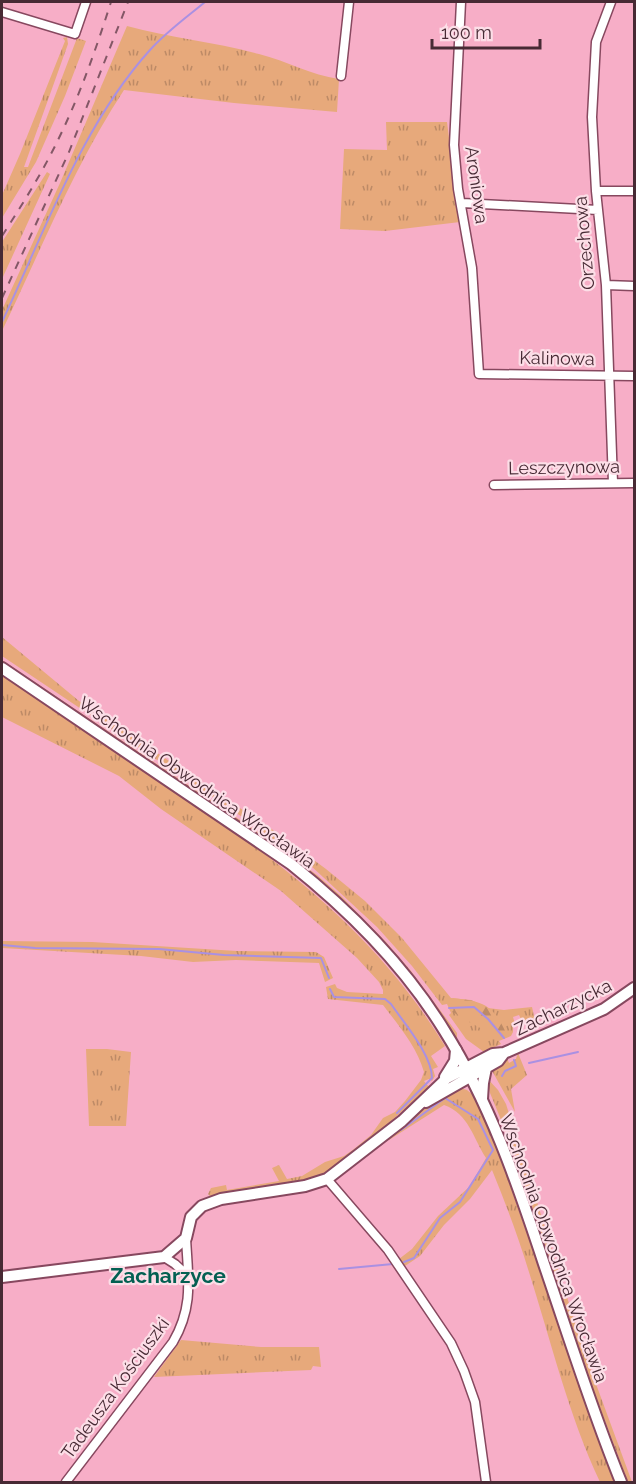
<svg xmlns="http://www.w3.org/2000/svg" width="636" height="1484" font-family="Raleway,sans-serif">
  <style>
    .grass { fill: url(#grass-tufts) }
    .forest { fill: url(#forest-firs) }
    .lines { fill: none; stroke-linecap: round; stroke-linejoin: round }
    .stream { stroke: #aa90e2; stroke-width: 2 }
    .minor-casing { stroke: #87485f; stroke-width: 11 }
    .tertiary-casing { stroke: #87485f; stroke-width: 14 }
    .secondary-casing { stroke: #87485f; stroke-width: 14 }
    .minor { stroke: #fff; stroke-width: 8 }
    .tertiary { stroke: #fff; stroke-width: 10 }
    .secondary { stroke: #fff; stroke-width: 10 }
    .rail { stroke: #835766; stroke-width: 2; stroke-dasharray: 8 8; stroke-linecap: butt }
    .labels { text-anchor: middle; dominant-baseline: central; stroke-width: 4.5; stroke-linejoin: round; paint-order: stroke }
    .street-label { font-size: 18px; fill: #472a34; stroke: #fcdee7 }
    .quarter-label { font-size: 21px; font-weight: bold; fill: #036052; stroke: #fcdee7 }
  </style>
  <defs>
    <pattern id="grass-tufts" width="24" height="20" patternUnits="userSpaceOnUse" patternTransform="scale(1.5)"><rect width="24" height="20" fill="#e7a97b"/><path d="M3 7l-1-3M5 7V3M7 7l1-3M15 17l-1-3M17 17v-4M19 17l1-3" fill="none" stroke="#bd8a66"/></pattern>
    <pattern id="forest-firs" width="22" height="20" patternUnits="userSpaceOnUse" patternTransform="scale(1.5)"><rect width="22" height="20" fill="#e7a97b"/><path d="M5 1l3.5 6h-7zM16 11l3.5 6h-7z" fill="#bd8a66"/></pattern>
  </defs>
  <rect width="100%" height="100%" fill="#f7aec7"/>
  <path class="grass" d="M 127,26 C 170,38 216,42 259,54 C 287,61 311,75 339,79 L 337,112 L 234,103 L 124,90 C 74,166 41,250 2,331 L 2,310 L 60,183 Z
    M 67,37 L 68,44 L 24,167 L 28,167 L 77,38 L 86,41 L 65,96 L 36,162 L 2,218 L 2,195 L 20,154 L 65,41 L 63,38 Z
    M 386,122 L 447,122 L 460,222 L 385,231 L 340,229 L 344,149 L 387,150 Z
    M 47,172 L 50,174 L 2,279 L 2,242 Z
    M 2,637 L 79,701 L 273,830 L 326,869 L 365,901 L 402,938 L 451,998 L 471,1000 L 488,1008 L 504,1010 L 532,1007 L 537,1029 L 531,1027 L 524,1020 L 522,1021 L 519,1015 L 513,1017 L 515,1024 L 513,1025 L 513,1032 L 511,1036 L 499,1041 L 501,1044 L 484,1052 L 466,1039 L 449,1015 L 451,1013 L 447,1004 L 442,1005 L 412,966 L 377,927 L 310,865 L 235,812 L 2,656 Z
    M 2,660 L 249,826 L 317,875 L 341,896 L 386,942 L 411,971 L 457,1033 L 457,1040 C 444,1019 430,998 415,979 C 378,931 333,890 286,853 L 2,662 Z
    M 2,675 C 55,710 108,746 161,781 C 275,858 372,927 445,1046 L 431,1056 L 438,1067 L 433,1069 L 435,1076 L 432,1081 L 429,1079 L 424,1081 L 429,1087 L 341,1166 L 315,1180 L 219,1195 L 210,1196 L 208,1194 L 211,1188 L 226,1185 L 227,1190 L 279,1181 L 272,1168 L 279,1165 L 287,1179 L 302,1176 L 325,1162 L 344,1156 L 354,1149 L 371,1135 L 383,1118 L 395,1112 L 405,1101 L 421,1080 L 424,1072 C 417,1047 399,1026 383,1005 L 328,999 L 326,987 L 335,984 L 337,988 L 347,992 L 383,994 L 383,990 L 379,982 L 357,958 L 281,891 L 161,809 L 119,776 L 2,717 Z
    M 2,941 L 92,942 L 237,951 L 316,952 L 324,957 L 333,978 L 325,982 L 319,963 L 236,960 L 193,962 L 141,956 L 2,948 Z
    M 86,1049 L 107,1049 L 131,1052 L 126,1126 L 89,1126 Z
    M 518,1053 L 527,1075 L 511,1089 L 515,1112 L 491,1069 L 507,1058 L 509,1063 L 516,1059 Z
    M 487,1078 L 498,1090 L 506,1104 L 585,1354 L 632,1482 L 628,1482 L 590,1381 L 513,1149 L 490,1093 Z
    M 460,1088 L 467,1090 L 477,1098 L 496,1145 L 587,1405 L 617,1482 L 600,1482 C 568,1414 551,1341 528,1269 C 518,1236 505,1202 492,1170 L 470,1199 L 444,1225 L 420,1256 L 405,1266 L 399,1259 L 412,1249 L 438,1216 L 470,1186 L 486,1158 C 473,1138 469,1114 444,1105 L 389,1140 L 387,1137 L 423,1107 Z
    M 181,1340 L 261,1347 L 319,1347 L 321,1367 L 313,1366 L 311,1370 L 154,1377 Z"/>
  <path class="forest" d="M 452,998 C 482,1001 493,1004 506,1033 L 496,1037 C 482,1028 467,1022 453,1012 L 455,1002 Z"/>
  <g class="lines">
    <path class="stream" d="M 2,322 C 45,231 82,125 150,50 C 166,32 187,17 205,2
      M 2,945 L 35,948 L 159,949 L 224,955 L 321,958 L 329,978
      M 330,989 L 334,997 L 385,999 L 391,1004 C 404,1023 432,1055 432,1078 L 397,1113
      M 449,1008 L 474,1007 L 488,1019 L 504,1038
      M 529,1063 L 578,1052
      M 502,1076 L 505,1071 L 516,1066 L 514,1060
      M 401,1130 L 445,1098 L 478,1119 L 493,1150 L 460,1202 L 440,1218 L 414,1258 L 404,1262
      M 339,1269 L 393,1264"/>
    <defs>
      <path id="minor" d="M 461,2 L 454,145 L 458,189 L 472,268 L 479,374 L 634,376
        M 611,2 L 596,42 L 592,117 L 596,191 L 606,285 L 613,483
        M 2,12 L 75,34 L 86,2
        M 341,76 L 349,2
        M 596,191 L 634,191
        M 462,203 L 598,210
        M 606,285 L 634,286
        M 494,485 L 634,483
        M 327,1179 L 388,1250 L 451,1343 L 464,1371 L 475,1402 L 486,1482
        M 164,1257 L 175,1264 L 188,1276
        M 66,1482 L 173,1342 C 194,1306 188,1278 186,1238"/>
      <path id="tertiary" d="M 445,1077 L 455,1061 L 456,1050
        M 482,1099 L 483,1083 L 486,1068
        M 426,1102 L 498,1061 L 504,1053
        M 2,1277 L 164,1257 L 186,1238 L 191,1217 L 202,1206 L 221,1199 L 305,1186 L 327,1179 L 402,1121 L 447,1078 L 493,1054 L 504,1053 L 604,1009 L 634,988"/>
      <path id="secondary" d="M 2,668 L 291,864 C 350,911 404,965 444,1030 C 490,1103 517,1182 544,1264 C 569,1337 592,1411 621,1482"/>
    </defs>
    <use href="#minor" class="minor-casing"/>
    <use href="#tertiary" class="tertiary-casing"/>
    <use href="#secondary" class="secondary-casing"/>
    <use href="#minor" class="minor"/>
    <use href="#tertiary" class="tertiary"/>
    <use href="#secondary" class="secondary"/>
    <path class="rail" d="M 2,236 C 22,205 42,173 58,140 C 80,95 96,49 111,2
      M 2,298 L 69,152 L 128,2"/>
  </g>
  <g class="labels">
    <g class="street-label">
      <text transform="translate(477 185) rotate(82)">Aroniowa</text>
      <text transform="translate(584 243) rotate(-95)">Orzechowa</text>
      <text transform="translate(557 358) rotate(1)">Kalinowa</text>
      <text transform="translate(564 467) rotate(-1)">Leszczynowa</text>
      <text transform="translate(197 782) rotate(35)">Wschodnia Obwodnica Wrocławia</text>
      <text transform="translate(563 1007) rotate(-26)">Zacharzycka</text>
      <text transform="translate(554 1248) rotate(70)">Wschodnia Obwodnica Wrocławia</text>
      <text transform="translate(115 1388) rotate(-54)">Tadeusza Kościuszki</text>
    </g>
    <g class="quarter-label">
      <text x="168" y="1275">Zacharzyce</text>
    </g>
  </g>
  <rect width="636" height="1484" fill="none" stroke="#472a34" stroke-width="6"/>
  <path d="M432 39v9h108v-9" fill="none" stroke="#472a34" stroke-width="3"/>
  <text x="441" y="39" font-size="18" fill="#472a34" stroke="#fcdee7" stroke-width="4.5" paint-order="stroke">100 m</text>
</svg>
